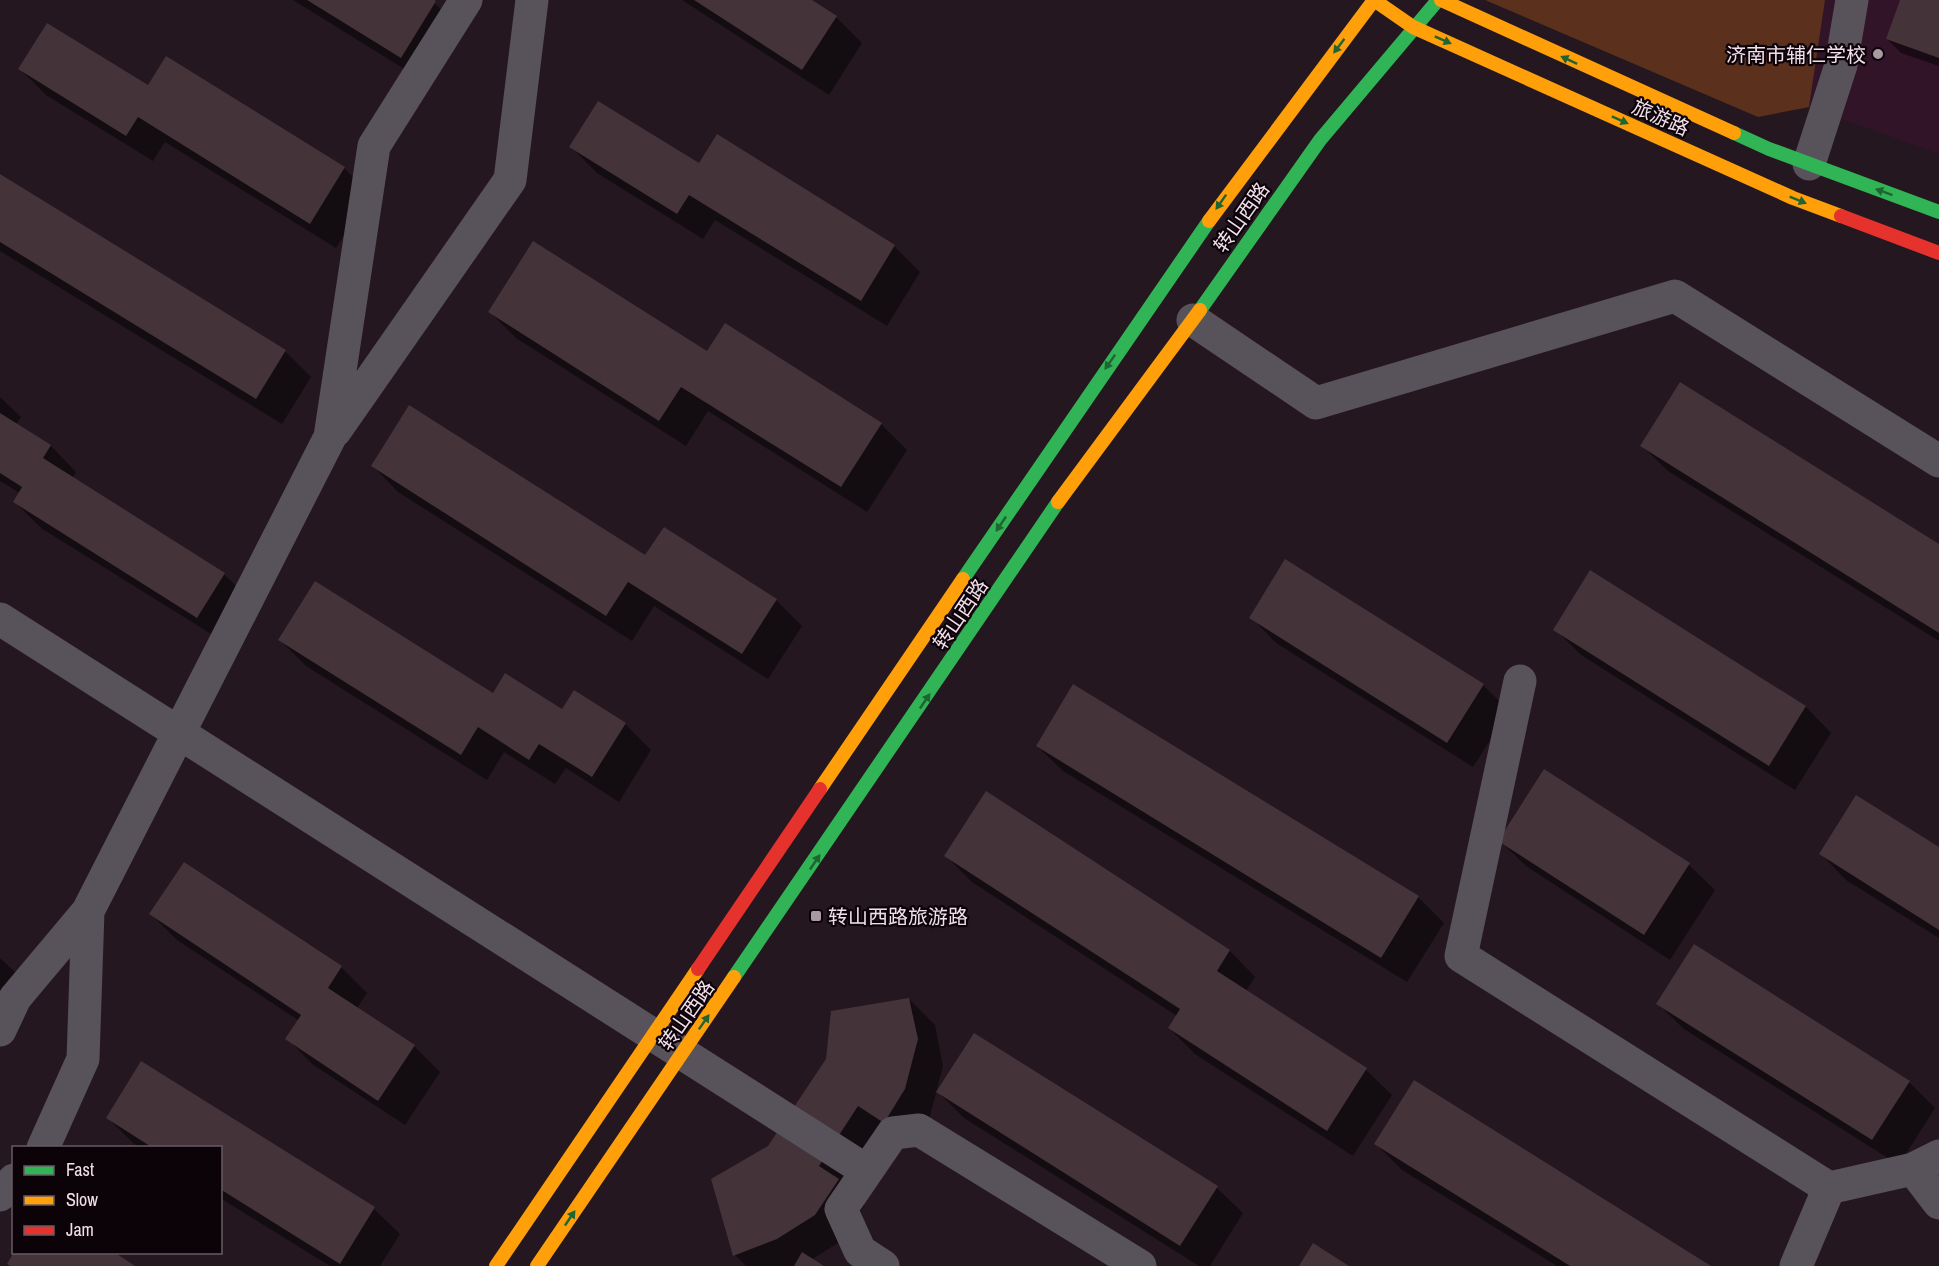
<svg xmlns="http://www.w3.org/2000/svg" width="1939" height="1266" font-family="'Archivo Narrow','Noto Sans SC',sans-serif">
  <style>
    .built { fill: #321429 }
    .forest { fill: #5b301c }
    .shadow { fill: #0007 }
    .building { fill: #443338 }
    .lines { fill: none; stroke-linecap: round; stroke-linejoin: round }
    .street { stroke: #58525a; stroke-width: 33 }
    .fast { stroke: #30b455; stroke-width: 14 }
    .slow { stroke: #ff9f0a; stroke-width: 14 }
    .jam { stroke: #e5322d; stroke-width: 14 }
    .oneway { fill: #206433 }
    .poi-dot { fill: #aa99a3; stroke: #0c0309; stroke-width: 2 }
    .labels { text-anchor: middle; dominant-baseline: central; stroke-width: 4.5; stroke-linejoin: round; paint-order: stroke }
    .poi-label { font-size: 20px; fill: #f2dfea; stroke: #0c0309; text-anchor: end }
    .street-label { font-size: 20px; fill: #f2dfea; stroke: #0c0309 }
  </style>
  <rect width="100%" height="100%" fill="#251720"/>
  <path class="built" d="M 1825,0 L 1939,0 L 1939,154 L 1809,107 Z"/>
  <path class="forest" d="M 1485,0 L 1825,0 L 1809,107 L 1758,117 Z"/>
  <path class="shadow" d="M 293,0 L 431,0 L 461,28 L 427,83 Z
    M 682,0 L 810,0 L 836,17 L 862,43 L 829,95 Z
    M 1901,0 L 1939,0 L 1939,66 L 1901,53 L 1887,39 Z
    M 20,69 L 149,87 L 344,168 L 370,194 L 336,248 L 165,142 L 153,161 L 46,95 Z
    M 717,136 L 894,246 L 920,272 L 887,326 L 715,220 L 703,239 L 597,173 L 571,147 L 699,165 Z
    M 0,176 L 285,351 L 311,377 L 282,424 L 0,251 Z
    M 490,312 L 707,353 L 881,424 L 907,450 L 867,512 L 708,411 L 686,446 L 516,338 Z
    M 0,397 L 21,417 L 16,424 L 51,446 L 76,472 L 72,479 L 224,574 L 250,600 L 224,642 L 41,528 L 15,502 L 20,493 L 0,481 Z
    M 1642,446 L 1939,546 L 1939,641 L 1668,471 Z
    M 373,466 L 776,600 L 802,626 L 768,679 L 654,606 L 632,641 L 398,492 Z
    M 1591,572 L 1806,707 L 1831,733 L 1795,790 L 1581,655 L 1555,629 Z
    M 1251,617 L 1483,685 L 1509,711 L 1473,767 L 1276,643 Z
    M 280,640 L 563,711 L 575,692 L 625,724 L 651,750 L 619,802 L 566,768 L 555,784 L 504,752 L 487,780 L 306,666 Z
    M 1037,746 L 1418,897 L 1444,923 L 1407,982 L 1063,771 Z
    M 1545,771 L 1689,865 L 1715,890 L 1670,960 L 1526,866 L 1500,841 Z
    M 1939,849 L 1939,938 L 1846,880 L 1821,854 Z
    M 946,856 L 1230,951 L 1255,977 L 1246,991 L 1366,1070 L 1392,1095 L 1353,1156 L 1195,1054 L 1169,1028 L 1177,1016 L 972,882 Z
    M 151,914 L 341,967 L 367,993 L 357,1008 L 414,1046 L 440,1072 L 405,1125 L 312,1064 L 287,1038 L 298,1020 L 177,940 Z
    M 0,958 L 30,986 L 0,1034 Z
    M 909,999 L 935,1025 L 943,1066 L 930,1116 L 911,1147 L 885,1131 L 847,1189 L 864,1206 L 841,1241 L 811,1260 L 821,1266 L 746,1266 L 735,1255 L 769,1147 Z
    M 1658,1004 L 1909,1082 L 1935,1108 L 1899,1165 L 1684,1029 Z
    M 974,1035 L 1217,1188 L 1243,1213 L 1210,1266 L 1199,1266 L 964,1118 L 938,1092 Z
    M 141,1063 L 374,1209 L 400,1234 L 380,1266 L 330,1266 L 220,1198 L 220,1148 L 140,1148 L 133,1143 L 107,1117 Z
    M 1376,1144 L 1708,1266 L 1557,1266 L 1402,1170 Z"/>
  <path class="building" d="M 307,0 L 434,0 L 436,1 L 401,58 Z
    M 694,0 L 812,0 L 837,16 L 802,70 Z
    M 1900,0 L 1939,0 L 1939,58 L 1886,39 Z
    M 47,23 L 148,85 L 166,56 L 345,167 L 310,224 L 138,117 L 126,136 L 18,69 Z
    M 598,101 L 699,163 L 717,134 L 895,245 L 861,301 L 689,195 L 677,214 L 569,147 Z
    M 0,174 L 286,350 L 256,399 L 0,242 Z
    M 533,241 L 707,351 L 725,323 L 882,423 L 841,487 L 681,387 L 659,421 L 488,312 Z
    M 1680,382 L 1939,544 L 1939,633 L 1640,446 Z
    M 409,405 L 645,555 L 664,527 L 777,599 L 742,654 L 628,582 L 606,616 L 371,466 Z
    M 0,413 L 51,445 L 43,458 L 225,573 L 197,618 L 13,502 L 22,487 L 0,473 Z
    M 1285,559 L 1484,684 L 1447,743 L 1249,618 Z
    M 1590,570 L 1806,706 L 1769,766 L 1553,630 Z
    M 315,581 L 493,693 L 505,673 L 562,709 L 574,690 L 626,723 L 592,777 L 539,744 L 529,760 L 478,727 L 461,755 L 278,640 Z
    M 1073,684 L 1419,896 L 1381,958 L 1036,746 Z
    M 1544,769 L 1690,863 L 1644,935 L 1498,841 Z
    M 986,791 L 1230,950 L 1217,971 L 1367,1068 L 1327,1131 L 1168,1028 L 1180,1009 L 944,856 Z
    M 1856,795 L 1939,847 L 1939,930 L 1819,854 Z
    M 184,862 L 342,966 L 328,988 L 415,1045 L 378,1101 L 285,1039 L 301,1015 L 149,914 Z
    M 1694,944 L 1910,1081 L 1872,1140 L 1656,1004 Z
    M 909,998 L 918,1039 L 905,1089 L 884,1123 L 858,1106 L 819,1166 L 839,1179 L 815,1215 L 777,1239 L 733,1256 L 711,1179 L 768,1146 L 826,1059 L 831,1011 Z
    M 974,1033 L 1218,1186 L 1180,1246 L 936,1092 Z
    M 141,1061 L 375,1207 L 340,1264 L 220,1189 L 220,1148 L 153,1148 L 106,1118 Z
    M 1414,1080 L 1711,1266 L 1570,1266 L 1374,1144 Z
    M 1313,1243 L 1349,1266 L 1299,1266 Z
    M 14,1252 L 114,1252 L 135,1266 L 10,1266 L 7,1264 Z
    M 802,1252 L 824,1266 L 794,1266 Z"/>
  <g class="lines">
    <path class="street" d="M 1809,164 L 1841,65 L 1852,0
      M 1193,320 L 1316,403 L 1675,296 L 1939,461
      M 335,431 L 510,180 L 532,0
      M 0,619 L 867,1171
      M 1520,681 L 1461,956 L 1829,1188 L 1913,1169
      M 0,1030 L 15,998 L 88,911
      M 43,1148 L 83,1059 L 88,911 L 330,437 L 374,146 L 466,0
      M 1939,1156 L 1913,1169 L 1939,1203
      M 0,1195 L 14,1180
      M 883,1266 L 860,1251 L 841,1209 L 893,1133 L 919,1130 L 1140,1266
      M 1796,1266 L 1829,1188"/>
    <path class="fast" d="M 1734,133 L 1769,149 L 1939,212
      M 1200,310 L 1320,140 L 1438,0
      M 963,579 L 1209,221
      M 734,977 L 1058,502"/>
    <path class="slow" d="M 1374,0 L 1413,27 L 1793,198 L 1841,216
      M 1441,0 L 1734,133
      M 1209,221 L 1374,0
      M 1058,502 L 1200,310
      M 820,789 L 963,579
      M 496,1266 L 698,969
      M 537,1266 L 734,977"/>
    <path class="jam" d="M 1841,216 L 1939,253
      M 698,969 L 820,789"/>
  </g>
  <defs><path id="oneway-solid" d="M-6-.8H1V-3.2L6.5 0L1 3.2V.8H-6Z" transform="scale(1.5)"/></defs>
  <g class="oneway">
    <use href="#oneway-solid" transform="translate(1443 40) rotate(24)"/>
    <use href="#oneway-solid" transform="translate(1339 46) rotate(127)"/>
    <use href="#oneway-solid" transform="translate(1569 60) rotate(-155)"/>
    <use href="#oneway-solid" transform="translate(1620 120) rotate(24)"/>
    <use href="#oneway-solid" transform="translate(1884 192) rotate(-160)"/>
    <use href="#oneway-solid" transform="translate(1798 200) rotate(22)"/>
    <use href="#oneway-solid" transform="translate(1221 202) rotate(125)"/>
    <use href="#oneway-solid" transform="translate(1110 362) rotate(125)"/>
    <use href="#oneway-solid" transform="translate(1001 524) rotate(124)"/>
    <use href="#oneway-solid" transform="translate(925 701) rotate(-56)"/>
    <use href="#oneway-solid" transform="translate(815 862) rotate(-56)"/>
    <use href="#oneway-solid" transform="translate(704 1022) rotate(-55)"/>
    <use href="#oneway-solid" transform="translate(570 1218) rotate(-56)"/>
  </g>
  <g class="poi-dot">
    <circle cx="1878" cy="54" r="6"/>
    <rect x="810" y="910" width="12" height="12" rx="3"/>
  </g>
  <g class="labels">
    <g class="poi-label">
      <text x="1866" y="54">济南市辅仁学校</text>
      <text x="828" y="916" text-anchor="start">转山西路旅游路</text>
    </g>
    <g class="street-label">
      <text transform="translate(1661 117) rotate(24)">旅游路</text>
      <text transform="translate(1241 217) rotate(-55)">转山西路</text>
      <text transform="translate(960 614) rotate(-56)">转山西路</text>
      <text transform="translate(686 1015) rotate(-55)">转山西路</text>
    </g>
  </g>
  <rect x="12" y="1146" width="210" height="108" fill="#0c0309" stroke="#685b63" stroke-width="1.5"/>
  <rect x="24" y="1166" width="30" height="9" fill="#30b455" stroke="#685b63" stroke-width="1.5"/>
  <text x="66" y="1176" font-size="18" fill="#f2dfea">Fast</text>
  <rect x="24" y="1196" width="30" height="9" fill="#ff9f0a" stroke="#685b63" stroke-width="1.5"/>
  <text x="66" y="1206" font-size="18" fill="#f2dfea">Slow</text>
  <rect x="24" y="1226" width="30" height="9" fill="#e5322d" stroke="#685b63" stroke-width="1.5"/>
  <text x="66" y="1236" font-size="18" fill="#f2dfea">Jam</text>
</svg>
